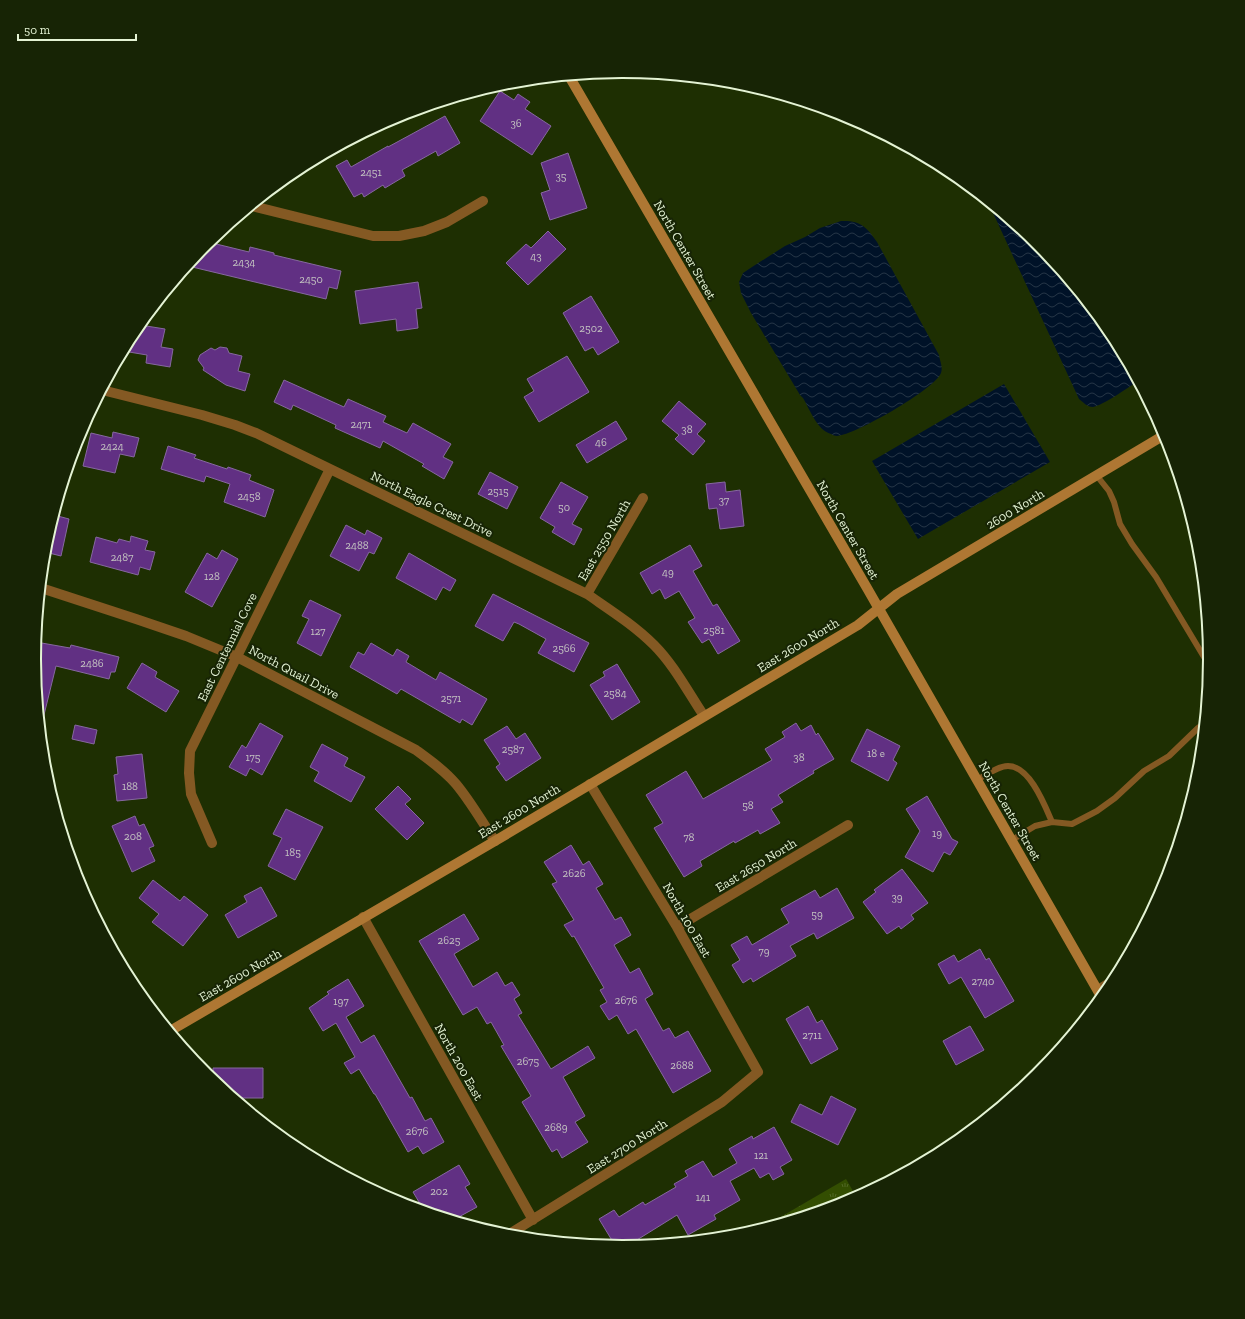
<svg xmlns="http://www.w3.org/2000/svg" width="1245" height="1319" font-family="'Zilla Slab',serif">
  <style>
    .park { fill: url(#park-tufts) }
    .water { fill: url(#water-waves) }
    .building { fill: #613083; stroke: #86689f }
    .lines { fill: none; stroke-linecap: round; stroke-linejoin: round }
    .lane { stroke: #845923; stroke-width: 6 }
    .street { stroke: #845923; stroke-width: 10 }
    .secondary { stroke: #ae7733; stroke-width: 10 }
    .labels { text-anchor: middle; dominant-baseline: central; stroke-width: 4; stroke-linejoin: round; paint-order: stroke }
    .number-label { font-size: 11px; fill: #c3c2c0 }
    .street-label { font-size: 13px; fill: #e4f3d4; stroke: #172405 }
    .rim { fill: none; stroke: #e4f3d4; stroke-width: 2 }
  </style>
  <defs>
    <pattern id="park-tufts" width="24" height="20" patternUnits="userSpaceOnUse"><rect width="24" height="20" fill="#334e01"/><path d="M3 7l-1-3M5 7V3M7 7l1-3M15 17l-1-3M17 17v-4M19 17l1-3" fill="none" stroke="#506825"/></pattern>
    <pattern id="water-waves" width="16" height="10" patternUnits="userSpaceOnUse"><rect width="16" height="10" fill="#001228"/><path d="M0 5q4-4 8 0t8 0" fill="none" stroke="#253546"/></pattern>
  </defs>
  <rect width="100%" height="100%" fill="#1e2f02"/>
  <path class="park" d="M 846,1179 L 857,1198 L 847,1203 L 758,1230 Z"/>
  <path class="water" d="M 988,202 L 1039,244 L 1112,333 L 1138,381 C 1129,387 1102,406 1093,407 C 1087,407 1083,402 1079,399 Z
    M 841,221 C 860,220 867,227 877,242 L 939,355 C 940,362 943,366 941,373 C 935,389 855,435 837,436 C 835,436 833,435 831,434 C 817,430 810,410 803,398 L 800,395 L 751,313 L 741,293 L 739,282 L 743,273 L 752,267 L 785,246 L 805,237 L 820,228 Z
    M 1004,384 L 1050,462 L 918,539 L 872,461 Z"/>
  <path class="building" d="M 500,91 L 514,100 L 518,94 L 530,102 L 525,109 L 551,126 L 532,155 L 480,121 Z
    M 445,116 L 460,143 L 438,156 L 436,151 L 402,170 L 405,176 L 385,188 L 383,185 L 364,197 L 362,193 L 354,197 L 336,166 L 347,160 L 351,167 L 388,146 L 388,147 Z
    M 568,153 L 587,208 L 550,220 L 541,193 L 550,190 L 541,163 Z
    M 548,231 L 566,249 L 528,285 L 506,263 L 526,244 L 531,248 Z
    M 208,242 L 249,252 L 250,247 L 274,253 L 274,255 L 341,271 L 337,289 L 329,287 L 326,299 L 188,266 Z
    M 418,282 L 422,308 L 416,309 L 418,328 L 397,331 L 396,319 L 360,324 L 355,291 Z
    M 591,296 L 619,342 L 598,355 L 593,347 L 585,351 L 563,313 Z
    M 140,325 L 165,329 L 161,347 L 173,349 L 170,367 L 146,363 L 147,355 L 123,351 L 133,332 Z
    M 220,347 L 227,348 L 229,353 L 242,356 L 238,371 L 250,374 L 245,391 L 226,385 L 203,370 L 204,368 L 198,360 L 200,355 L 211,348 L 215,350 Z
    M 567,356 L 589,392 L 539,422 L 524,397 L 534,391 L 527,379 Z
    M 284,380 L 344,407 L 348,399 L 386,416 L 383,422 L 407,433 L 413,423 L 451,444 L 443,457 L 453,462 L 444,479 L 422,466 L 424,464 L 383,441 L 380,448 L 335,428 L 336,425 L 293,405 L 291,410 L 274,402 Z
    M 679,401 L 706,424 L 697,434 L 705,441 L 693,455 L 675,439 L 679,435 L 662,421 Z
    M 616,421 L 627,439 L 587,463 L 576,445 Z
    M 113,432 L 139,438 L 134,457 L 120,454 L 115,473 L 83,466 L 91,433 L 112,438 Z
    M 168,446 L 196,455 L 194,458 L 227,469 L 228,467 L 251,475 L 249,480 L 274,490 L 265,517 L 224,502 L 230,484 L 206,476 L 204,482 L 161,469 Z
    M 490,472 L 518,487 L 507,509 L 478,494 Z
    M 561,482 L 588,497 L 572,524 L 582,529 L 574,545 L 552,532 L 555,527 L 540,518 Z
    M 725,482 L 726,492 L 740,490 L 744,526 L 720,529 L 717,508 L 709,509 L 706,484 Z
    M 54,515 L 69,519 L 61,556 L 45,552 L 45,544 Z
    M 346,525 L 365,535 L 367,530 L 382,538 L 374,554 L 369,552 L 359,571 L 330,556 Z
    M 131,536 L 148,541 L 145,550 L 155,552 L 150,570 L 140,567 L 138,575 L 90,562 L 96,537 L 117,543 L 119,539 L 130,542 Z
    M 690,545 L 702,566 L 693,571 L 713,606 L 717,604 L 740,641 L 718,654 L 709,639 L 702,643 L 688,622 L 695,618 L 679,591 L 665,599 L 660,589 L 652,594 L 640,573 Z
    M 222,550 L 238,559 L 212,607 L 185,592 L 207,553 L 217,559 Z
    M 409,553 L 456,580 L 450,591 L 443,587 L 436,600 L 396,578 Z
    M 493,594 L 589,643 L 574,672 L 538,653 L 546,639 L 519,624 L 514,622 L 503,641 L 475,626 Z
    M 310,600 L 341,615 L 321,656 L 297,643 L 309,619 L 302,616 Z
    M 36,642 L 70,648 L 71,645 L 119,657 L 115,672 L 111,672 L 109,679 L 56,666 L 42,723 L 40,723 L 34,659 Z
    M 371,643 L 393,656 L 397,649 L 409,656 L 406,662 L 436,680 L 440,672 L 487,699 L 472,725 L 462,719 L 460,723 L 401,689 L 397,694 L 350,667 L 358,652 L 364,655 Z
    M 142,663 L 157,672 L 155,677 L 179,691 L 166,712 L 127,688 Z
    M 617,664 L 640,702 L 612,720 L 590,685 L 605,676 L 603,672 Z
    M 260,723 L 283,736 L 262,775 L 250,768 L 246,776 L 229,767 L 242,745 L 246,748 Z
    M 796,723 L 801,731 L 811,725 L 816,735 L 818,733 L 834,759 L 813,771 L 814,773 L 778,795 L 783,802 L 771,809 L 780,823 L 760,834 L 758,830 L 735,843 L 734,841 L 700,861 L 702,866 L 684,877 L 654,828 L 663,823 L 646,795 L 686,771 L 703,799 L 772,760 L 765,749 L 785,737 L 782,732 Z
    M 75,725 L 97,730 L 94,744 L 72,739 Z
    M 507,726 L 516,739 L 525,733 L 541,758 L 506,781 L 496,767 L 500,764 L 484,740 Z
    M 867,729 L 900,746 L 893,760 L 897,763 L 888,781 L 851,761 Z
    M 322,744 L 348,758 L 344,766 L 365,777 L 351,802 L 314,781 L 319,772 L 310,767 Z
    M 142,754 L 147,798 L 117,801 L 114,775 L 118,774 L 116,757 Z
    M 398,786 L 411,799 L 405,804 L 424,823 L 407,840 L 375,809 Z
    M 927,796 L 952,839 L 958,842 L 950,855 L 944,852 L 933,872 L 905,857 L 920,831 L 906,809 Z
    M 286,809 L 323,827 L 295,880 L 268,866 L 282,838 L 273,834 Z
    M 135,816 L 139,826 L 144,824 L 154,846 L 149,848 L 155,861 L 132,872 L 112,826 Z
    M 571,845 L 583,865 L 589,861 L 603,884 L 596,888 L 615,920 L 621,917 L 631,935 L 614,945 L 630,973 L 639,968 L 653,994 L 645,999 L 663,1031 L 669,1028 L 675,1038 L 688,1031 L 711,1071 L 673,1093 L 636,1029 L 628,1034 L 617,1015 L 609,1020 L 600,1006 L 607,1002 L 600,990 L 604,988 L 574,936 L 572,937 L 564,925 L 574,920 L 552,884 L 557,882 L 544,862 Z
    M 902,869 L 928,903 L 911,915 L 914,919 L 901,929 L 899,926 L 887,934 L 863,902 L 876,892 L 874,890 Z
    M 153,880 L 180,901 L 184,896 L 208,915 L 183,946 L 152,922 L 159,914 L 139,898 Z
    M 261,887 L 277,916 L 238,938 L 225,915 L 247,902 L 244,896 Z
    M 837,888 L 854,918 L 817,939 L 814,933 L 790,946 L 796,956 L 753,982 L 751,978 L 743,983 L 732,965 L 740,960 L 731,945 L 747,936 L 752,945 L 789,923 L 781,909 L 815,890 L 820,898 Z
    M 464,914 L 479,939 L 454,954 L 473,987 L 497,972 L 505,986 L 512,982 L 520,995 L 514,999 L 522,1013 L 518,1015 L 551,1069 L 588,1046 L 595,1058 L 563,1077 L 585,1116 L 575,1122 L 588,1142 L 562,1158 L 557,1149 L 552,1152 L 522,1102 L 531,1096 L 501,1046 L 504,1045 L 491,1022 L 487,1024 L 477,1007 L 463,1015 L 419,941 Z
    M 980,949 L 986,960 L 989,958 L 1014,1001 L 985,1018 L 961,977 L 949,984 L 938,964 L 954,955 L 958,962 Z
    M 348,979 L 364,1006 L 346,1017 L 361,1043 L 374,1035 L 410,1098 L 412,1097 L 425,1121 L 431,1118 L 444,1142 L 423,1154 L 418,1146 L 408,1152 L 375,1094 L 374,1094 L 359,1069 L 351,1074 L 344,1063 L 355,1057 L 336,1023 L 323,1031 L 309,1008 L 329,994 L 327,992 Z
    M 808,1006 L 817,1023 L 822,1020 L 838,1049 L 811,1064 L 786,1019 Z
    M 970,1026 L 984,1050 L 956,1065 L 943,1041 Z
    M 213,1068 L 263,1068 L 263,1098 L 234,1098 L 214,1082 Z
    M 831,1096 L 856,1109 L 838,1145 L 791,1122 L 800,1104 L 822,1115 Z
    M 774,1127 L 792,1160 L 780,1167 L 784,1174 L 773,1180 L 769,1173 L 760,1178 L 754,1168 L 730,1181 L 740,1200 L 714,1215 L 716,1219 L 688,1235 L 677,1215 L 624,1248 L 616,1247 L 599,1219 L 614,1210 L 619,1217 L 643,1202 L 645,1205 L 676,1187 L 674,1184 L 688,1176 L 685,1171 L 703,1161 L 713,1177 L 737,1163 L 729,1149 L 752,1136 L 753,1139 Z
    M 459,1165 L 470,1184 L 465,1187 L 477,1207 L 455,1219 L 452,1214 L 445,1218 L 425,1212 L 413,1192 Z"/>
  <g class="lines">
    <path class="lane" d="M 1097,476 L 1109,491 L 1114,502 L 1120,524 L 1132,544 L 1156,577 L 1210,667
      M 977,780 C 986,775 998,766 1008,766 C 1030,766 1045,806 1052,822
      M 1012,840 L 1035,826 L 1052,822 L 1072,824 L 1097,811 L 1115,798 L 1144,771 L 1169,756 L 1198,728 L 1205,723"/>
    <path class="street" d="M 252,206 L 373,236 L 399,236 L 424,231 L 447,222 L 483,201
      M 102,390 L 202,415 L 235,425 L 256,433 L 587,594 C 610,610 634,625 654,645 C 674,665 688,692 704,716
      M 41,588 L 136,619 L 186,636 L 237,657 L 416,750 C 431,761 445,771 456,784 C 471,802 482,822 495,841
      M 587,594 L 643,498
      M 212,843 L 191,794 L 189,773 L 190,751 L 330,469
      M 363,917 L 533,1220
      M 677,927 L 848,825
      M 1098,990 L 1116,979
      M 506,1236 L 722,1102 L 758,1072 L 677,927 L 590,784"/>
    <path class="secondary" d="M 569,76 L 867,588 L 1102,998
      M 170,1031 L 495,841 L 858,625 L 897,594 L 1166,434"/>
  </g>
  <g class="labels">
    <g class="number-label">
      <text x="516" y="123">36</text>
      <text x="371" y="172">2451</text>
      <text x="561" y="176">35</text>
      <text x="536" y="256">43</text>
      <text x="244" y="262">2434</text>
      <text x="311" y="279">2450</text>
      <text x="591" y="328">2502</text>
      <text x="361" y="424">2471</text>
      <text x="687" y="429">38</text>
      <text x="601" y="442">46</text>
      <text x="112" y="446">2424</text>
      <text x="498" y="491">2515</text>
      <text x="249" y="496">2458</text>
      <text x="724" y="500">37</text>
      <text x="564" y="507">50</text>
      <text x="357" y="545">2488</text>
      <text x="122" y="557">2487</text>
      <text x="668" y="572">49</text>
      <text x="212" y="576">128</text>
      <text x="714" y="630">2581</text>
      <text x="318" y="631">127</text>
      <text x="564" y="648">2566</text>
      <text x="92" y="663">2486</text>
      <text x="615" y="693">2584</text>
      <text x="451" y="698">2571</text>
      <text x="513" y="749">2587</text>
      <text x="876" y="753">18 e</text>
      <text x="253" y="757">175</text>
      <text x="799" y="757">38</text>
      <text x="130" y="786">188</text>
      <text x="748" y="805">58</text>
      <text x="937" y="833">19</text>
      <text x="133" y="836">208</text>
      <text x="689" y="837">78</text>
      <text x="293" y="852">185</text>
      <text x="574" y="873">2626</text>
      <text x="897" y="897">39</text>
      <text x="817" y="914">59</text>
      <text x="449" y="940">2625</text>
      <text x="764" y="951">79</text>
      <text x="983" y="981">2740</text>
      <text x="626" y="1000">2676</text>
      <text x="341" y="1001">197</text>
      <text x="812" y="1035">2711</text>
      <text x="528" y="1061">2675</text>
      <text x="682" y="1065">2688</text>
      <text x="556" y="1127">2689</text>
      <text x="417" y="1131">2676</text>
      <text x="761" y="1155">121</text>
      <text x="439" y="1191">202</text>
      <text x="703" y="1197">141</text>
    </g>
    <g class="street-label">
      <text transform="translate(685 250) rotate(60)">North Center Street</text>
      <text transform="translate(432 504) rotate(26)">North Eagle Crest Drive</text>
      <text transform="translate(1015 509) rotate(-31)">2600 North</text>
      <text transform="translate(848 530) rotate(60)">North Center Street</text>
      <text transform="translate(604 540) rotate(-60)">East 2550 North</text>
      <text transform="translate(798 645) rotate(-31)">East 2600 North</text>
      <text transform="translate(227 647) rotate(-64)">East Centennial Cove</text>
      <text transform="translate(294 672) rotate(28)">North Quail Drive</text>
      <text transform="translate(519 811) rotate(-31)">East 2600 North</text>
      <text transform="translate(1010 811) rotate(60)">North Center Street</text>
      <text transform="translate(756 865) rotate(-31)">East 2650 North</text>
      <text transform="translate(687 920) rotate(60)">North 100 East</text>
      <text transform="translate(240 975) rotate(-30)">East 2600 North</text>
      <text transform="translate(459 1062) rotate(61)">North 200 East</text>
      <text transform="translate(627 1146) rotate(-32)">East 2700 North</text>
    </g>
  </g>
  <path d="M0 0H1245V1319H0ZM41 659a581 581 0 1 1 1162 0a581 581 0 1 1-1162 0Z" fill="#172405" fill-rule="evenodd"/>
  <path class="rim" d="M41 659a581 581 0 1 1 1162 0a581 581 0 1 1-1162 0Z"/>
  <path d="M18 34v6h118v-6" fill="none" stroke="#e4f3d4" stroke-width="2"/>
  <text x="24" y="34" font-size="12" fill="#e4f3d4" stroke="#172405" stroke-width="3" paint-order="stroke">50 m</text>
</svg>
